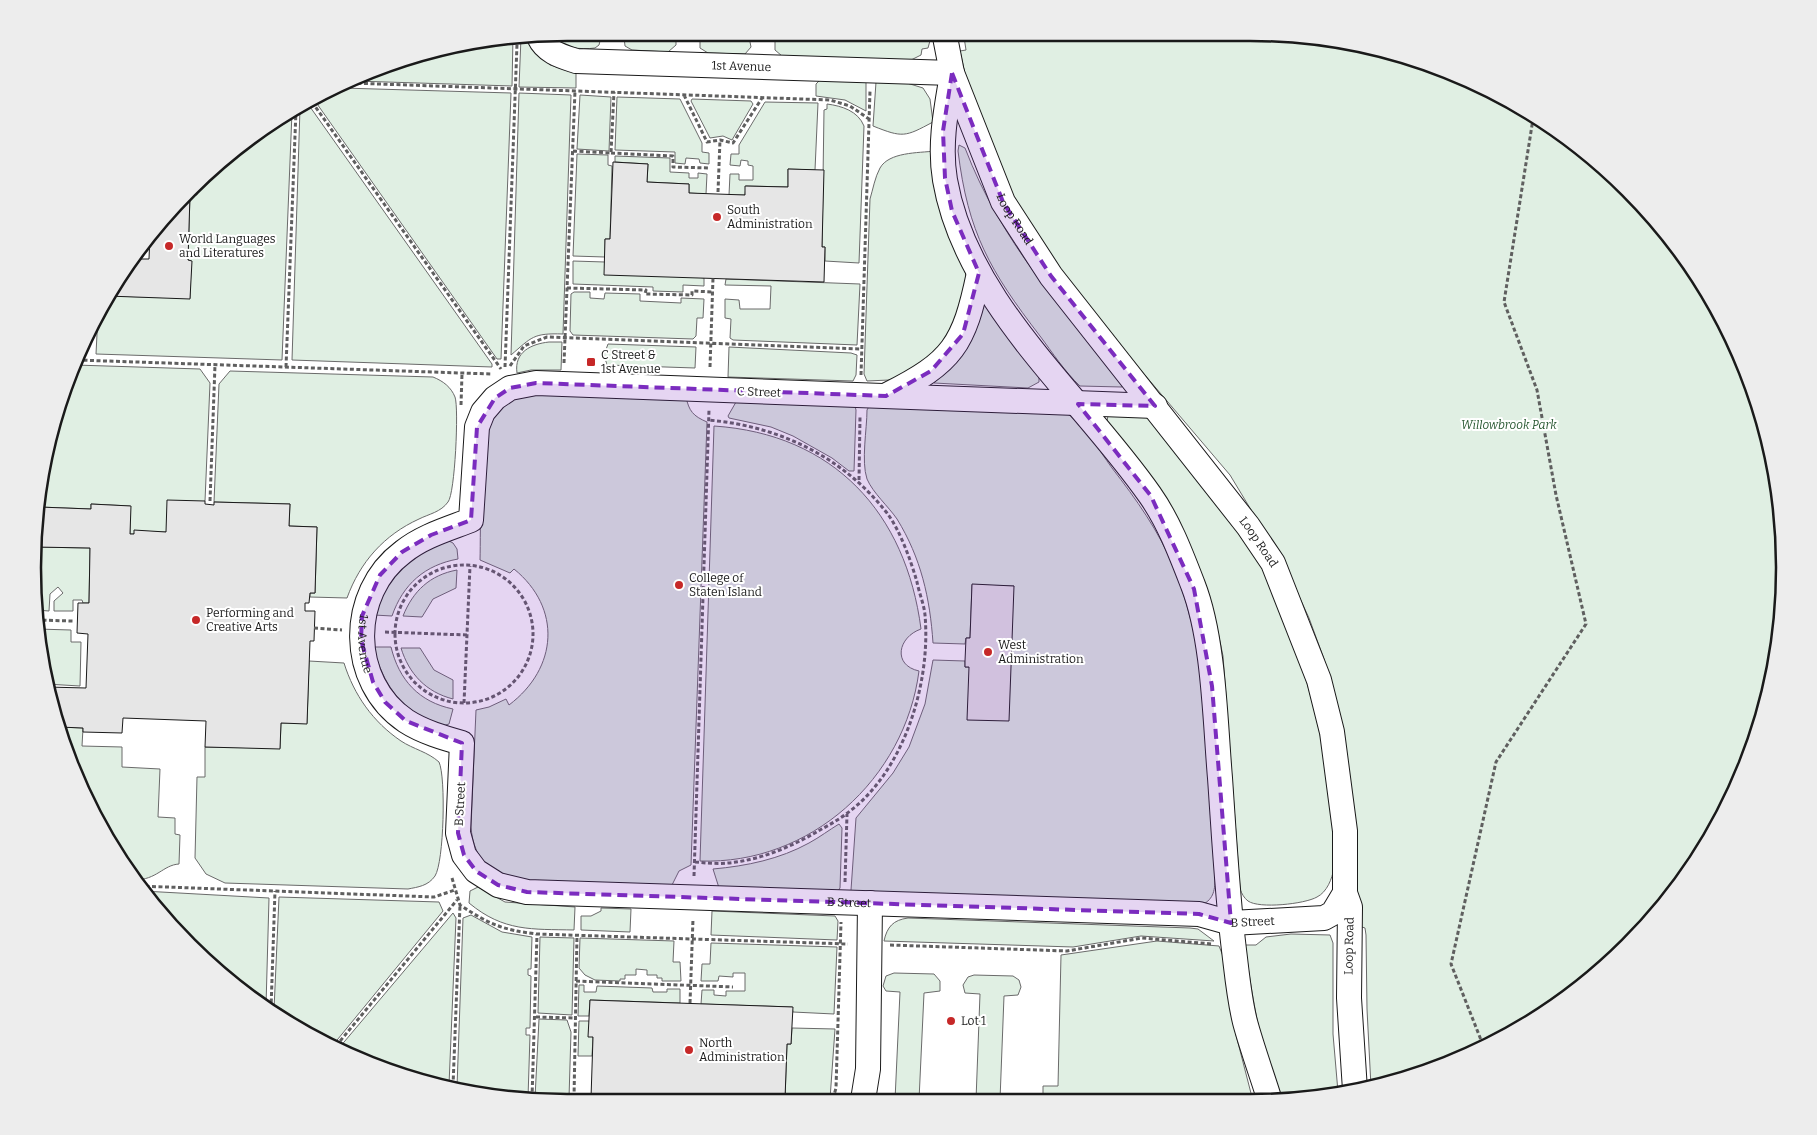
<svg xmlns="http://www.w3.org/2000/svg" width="1817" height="1135" font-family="Bitter,serif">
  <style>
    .green { fill: #e0efe3; stroke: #6a6a6a }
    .building { fill: #e6e6e6; stroke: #1a1a1a }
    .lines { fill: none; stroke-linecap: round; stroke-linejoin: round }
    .minor-casing { stroke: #1a1a1a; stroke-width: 26 }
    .path { stroke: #5f5f5f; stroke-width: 3; stroke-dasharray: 4 2.5; stroke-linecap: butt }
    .minor { stroke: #fff; stroke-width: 24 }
    .marked { fill: #7b2cbf; fill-opacity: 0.2; stroke: #7b2cbf; stroke-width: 4; stroke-dasharray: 10 6; stroke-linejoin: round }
    .poi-dot { fill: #c62828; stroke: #fff; stroke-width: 2 }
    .labels { text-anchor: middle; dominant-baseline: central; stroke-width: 4; stroke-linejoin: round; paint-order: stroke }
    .street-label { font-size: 12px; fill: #1a1a1a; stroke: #fff }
    .poi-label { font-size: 12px; fill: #1a1a1a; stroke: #fff; text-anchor: start }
    .park-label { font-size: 12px; font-style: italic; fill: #2b5a34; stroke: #fff }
    .rim { fill: none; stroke: #1a1a1a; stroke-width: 2.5 }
  </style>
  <rect width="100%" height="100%" fill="#fff"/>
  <path class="green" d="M 497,37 L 513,37 L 512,86 L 355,81 L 396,61 Z
    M 521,37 L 526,37 L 534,51 L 550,65 L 576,73 L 576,88 L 519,87 Z
    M 553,37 L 601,37 L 599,45 L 595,48 C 580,50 564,48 553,37 Z
    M 624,37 L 676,37 L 676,45 L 668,52 L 632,50 L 625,46 Z
    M 700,37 L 749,37 L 751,47 L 745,54 L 708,53 L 700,48 Z
    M 780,37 L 791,38 L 931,37 L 928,48 L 922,49 L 921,55 L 911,60 L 782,56 L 775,50 L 775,41 Z
    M 964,37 L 1319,37 L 1454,73 L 1575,143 L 1652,215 L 1713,300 L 1756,396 L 1780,498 L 1783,603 L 1766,706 L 1729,804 L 1674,893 L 1602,970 L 1517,1031 L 1388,1084 L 1371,1087 L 1367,1009 L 1366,935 L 1365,928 L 1356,925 L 1355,818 L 1342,727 L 1324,659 L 1309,618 L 1285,566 L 1230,475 L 1081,300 L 1022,218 L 970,97 L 960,51 L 966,50 Z
    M 820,80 L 866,81 L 866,111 L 845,100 L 816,96 L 816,84 Z
    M 876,82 L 907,83 L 923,88 L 930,99 L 933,122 C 905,137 903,138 873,126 Z
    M 342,88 L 511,93 L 501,359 L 497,359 L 315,101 Z
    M 519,93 L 571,95 L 563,334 C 533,333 532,337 511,355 Z
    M 580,95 L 611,97 L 609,151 L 577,149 Z
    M 617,97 L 680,99 L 702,143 L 702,152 L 709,153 L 709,164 L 700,163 L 699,159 L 686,158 L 685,164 L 675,163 L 675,152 L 615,150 Z
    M 692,99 L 751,101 L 753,104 L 732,140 L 723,136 L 710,138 L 691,101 Z
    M 765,102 L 818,103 L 815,170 L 788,169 L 788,187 L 746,186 L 745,195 L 729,195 L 730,174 L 739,174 L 739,180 L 753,180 L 753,166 L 748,165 L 748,161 L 741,160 L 740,166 L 730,165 L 731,154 L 739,154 L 739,145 Z
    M 308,104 L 492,364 L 492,367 L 292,360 L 300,108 Z
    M 827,104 C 842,106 858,111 864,126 L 859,263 L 825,261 L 825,247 L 822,247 L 824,110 L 827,109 Z
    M 292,112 L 282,360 L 96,354 L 98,314 L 107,296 L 190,298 L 191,261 L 188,260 L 190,195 L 197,195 L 197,182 L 270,123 Z
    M 959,145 L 965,148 C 1001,242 1061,307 1123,384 L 1122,387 L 1080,386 C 1065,372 1052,352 1040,336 C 990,271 968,233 958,151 Z
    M 935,151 L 964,266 L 967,281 L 966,293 L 945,347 L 907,374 L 889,380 L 867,381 L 864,374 L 870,199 C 873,189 875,177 880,168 C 889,152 918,153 935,151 Z
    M 577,154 L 608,155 L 608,165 L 612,166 L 610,239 L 605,239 L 605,257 L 573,256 Z
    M 615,156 L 670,158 L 670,172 L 689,173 L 689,178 L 698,178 L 698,173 L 707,174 L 706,194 L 689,193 L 689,184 L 647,182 L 648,164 L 615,162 Z
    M 573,261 L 605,262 L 704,278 L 704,286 L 683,285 L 683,292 L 653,291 L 653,287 L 573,284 Z
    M 726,279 L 860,284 L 857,345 L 733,340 L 730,338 L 731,319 L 725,318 L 725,299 L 739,300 L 740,309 L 770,309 L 771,286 L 725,285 Z
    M 574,292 L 590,292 L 590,298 L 604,299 L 605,293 L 640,294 L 640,301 L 681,303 L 681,298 L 704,299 L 703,318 L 697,318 L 696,336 L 693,339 L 573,335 L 570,331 L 571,294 Z
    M 984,303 L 1039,375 L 1039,382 L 1028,388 L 934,383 L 933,381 Z
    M 549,342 L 562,342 L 561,370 L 531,370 L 517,373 C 514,352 531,344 549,342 Z
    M 608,344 L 696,347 L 695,368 L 607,365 L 604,355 Z
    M 729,347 L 851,353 L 857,355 L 856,375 L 853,381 L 728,377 Z
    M 75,365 L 200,369 L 210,383 L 205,501 L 166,532 L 135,531 L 134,534 L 130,534 L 130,506 L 91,504 L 91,509 L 39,507 L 61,395 Z
    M 230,371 L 433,377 C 443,381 451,387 455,397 C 459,408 455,494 448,502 C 441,512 429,514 419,519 C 384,535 360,562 347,598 L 310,597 L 310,593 L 315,593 L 317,527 L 289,526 L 290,504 L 214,502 L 219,384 Z
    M 528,393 L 686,397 C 689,411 693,416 707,422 L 691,865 L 679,871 L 670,889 C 630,887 522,892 492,870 C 478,861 472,842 471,827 L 476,710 L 489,707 L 506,699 L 509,705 C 558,668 562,608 514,569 L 510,573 L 480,560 C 481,531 478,437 494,416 C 503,404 514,399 528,393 Z
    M 736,402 L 854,402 L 856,410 L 854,471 L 849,471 L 832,458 L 793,436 L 771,427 L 729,418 L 728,416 Z
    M 871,403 L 1063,411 C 1084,423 1098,449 1112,468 C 1136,499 1159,531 1174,568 C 1212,660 1209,779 1215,878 C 1215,892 1213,900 1200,906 L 854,895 L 851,890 L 856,818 L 893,773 L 909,747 L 925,704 L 933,660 L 965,661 L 965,667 L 969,667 L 1014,586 L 972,585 L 970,638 L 966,638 L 965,644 L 933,643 C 930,598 921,558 897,519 C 888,506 873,493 867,479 C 861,461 867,429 867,410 Z
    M 1108,415 L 1150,416 C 1180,454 1213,492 1241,532 C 1296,612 1339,771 1334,868 C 1332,879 1327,892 1317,897 C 1305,904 1259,909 1248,901 C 1244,898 1242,894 1240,889 L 1223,656 L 1216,623 L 1107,422 Z
    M 714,426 C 834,434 906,513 921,629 C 898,637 892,665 919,671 C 905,779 810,865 700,861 Z
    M 449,541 L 453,543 L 457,549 L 458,559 C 425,565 403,584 392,616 L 374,615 C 393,571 402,558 449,541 Z
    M 34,547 L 90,548 L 89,603 L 83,603 L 82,600 L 73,600 L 73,611 L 54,611 L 54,601 L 63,593 L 58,587 L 50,594 L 49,611 L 36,610 Z
    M 457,570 L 456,588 L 433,599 L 422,617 L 403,616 C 413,591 430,575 457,570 Z
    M 37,629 L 71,630 L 71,642 L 81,642 L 80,686 L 46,684 Z
    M 373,647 L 391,647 C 399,680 419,702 453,709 L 449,724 C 439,728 432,722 423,718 C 394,701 382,678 373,647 Z
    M 401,648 L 420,648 L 434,670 L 453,680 L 453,699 C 426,692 409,674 401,648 Z
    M 309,661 L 344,663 C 354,695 373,722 401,741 C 413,749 428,752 439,762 C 446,777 444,862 435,876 C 428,886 418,887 408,889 L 225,883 L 206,874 L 195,858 L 197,777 L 205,777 L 205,747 L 280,748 L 281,723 L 307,723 Z
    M 59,727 L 83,728 L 82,746 L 122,747 L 122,767 L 160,769 L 158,817 L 175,818 L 175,834 L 180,835 L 179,864 C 163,865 157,880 134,880 C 98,832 79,782 59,727 Z
    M 839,824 L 842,828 L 840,888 L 836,894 L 720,891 L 713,869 C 747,866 780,859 809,843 C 820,837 829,830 839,824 Z
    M 478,887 L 505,902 L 575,907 L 574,930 C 532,929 504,932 469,903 L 470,891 Z
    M 143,891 L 269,898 L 266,1006 C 220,979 175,934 143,891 Z
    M 279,897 L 439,902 L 443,911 L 333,1045 L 274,1010 Z
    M 601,908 L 631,909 L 630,932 L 581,930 L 581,916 L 591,916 L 601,911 Z
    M 712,911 L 835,916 L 838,921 L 837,940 L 711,935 Z
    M 453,913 L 456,918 L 449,1085 L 363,1062 L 339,1048 Z
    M 471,915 L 502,932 L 532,937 L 531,969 L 528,969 L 528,975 L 531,976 L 530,1028 L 526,1028 L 526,1035 L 530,1035 L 528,1098 L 498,1098 L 457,1087 L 463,918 Z
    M 908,918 L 1190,928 L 1198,929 L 1214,941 L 1141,936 L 1073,947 L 884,941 C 887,927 893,920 908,918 Z
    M 1291,934 L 1330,935 L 1333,943 L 1333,1034 L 1338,1092 L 1277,1101 C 1262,1050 1252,999 1245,945 L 1256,945 L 1266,937 Z
    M 540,937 L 574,938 L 572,1015 L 538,1013 Z
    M 580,938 L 674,941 L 673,962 L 680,962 L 681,981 L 662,981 L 662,978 L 657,978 L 657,975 L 647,975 L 647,970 L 636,969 L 636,975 L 625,975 L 625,979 L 620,979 L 620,981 L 595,980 L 585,975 L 579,968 Z
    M 1157,941 L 1219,946 L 1223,956 L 1236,1035 L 1253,1101 L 1043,1100 L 1043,1086 L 1058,1086 L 1061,955 Z
    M 711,943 L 837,947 L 834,1014 L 793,1012 L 792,1007 L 701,1004 L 702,990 L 714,990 L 714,995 L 726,996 L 726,991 L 745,991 L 745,973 L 733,973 L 733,977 L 719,976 L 718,981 L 701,981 L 702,964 L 710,964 Z
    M 894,973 L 934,974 L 940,981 L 940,991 L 924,993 L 919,1100 L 895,1100 L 900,992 L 886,991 L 883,986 L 886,976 Z
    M 974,975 L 1013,976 L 1019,980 L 1021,987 L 1018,995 L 1004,996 L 1000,1100 L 976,1100 L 980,994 L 965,993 L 963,985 L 968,977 Z
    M 579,985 L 584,985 L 584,992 L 596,992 L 597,986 L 652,988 L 653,992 L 667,992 L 667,989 L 680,989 L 680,1003 L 590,1000 L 589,1016 L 578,1016 Z
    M 539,1019 L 567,1020 L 571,1032 L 569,1098 L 535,1098 Z
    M 579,1021 L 589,1021 L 593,1037 L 592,1056 L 578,1056 Z
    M 792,1028 L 835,1029 L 830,1099 L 785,1099 L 787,1044 L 791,1044 Z"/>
  <path class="building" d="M 613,162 L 648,164 L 647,182 L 689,184 L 689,193 L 745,195 L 745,186 L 788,187 L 788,169 L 824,170 L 822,247 L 825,247 L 824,282 L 604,275 L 605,239 L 610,239 Z
    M 184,195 L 190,195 L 188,260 L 192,261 L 190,299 L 107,296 L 132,259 L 149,259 L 150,234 Z
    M 167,500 L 205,501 L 205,504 L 214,505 L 214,502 L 290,504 L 289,526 L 317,527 L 315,593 L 310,593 L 309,603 L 305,603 L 305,611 L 315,611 L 314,641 L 310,641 L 307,724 L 281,723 L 280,749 L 205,747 L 206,721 L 123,718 L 122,733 L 83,732 L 83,728 L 59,727 L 47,687 L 86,688 L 88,634 L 77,633 L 78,603 L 89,603 L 90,548 L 34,547 L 34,533 L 39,507 L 91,509 L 91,504 L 131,506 L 130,534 L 134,534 L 134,530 L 166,532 Z
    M 972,584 L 1014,586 L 1009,721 L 967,720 L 969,667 L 965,667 L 965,661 L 966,638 L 970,638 Z
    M 590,1000 L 793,1007 L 791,1044 L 787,1044 L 785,1099 L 628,1095 L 628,1099 L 591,1098 L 593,1037 L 588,1037 Z"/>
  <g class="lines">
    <defs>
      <g id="minor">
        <path id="s1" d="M 539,37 C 546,52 561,56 576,61 L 952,73"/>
        <path id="s2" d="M 945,37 L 952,73 L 1003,202 L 1051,276 L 1248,526 L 1273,563 L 1319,680 L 1332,732 L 1345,831 L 1345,893 L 1350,907 L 1349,998 L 1355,1090"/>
        <path d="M 952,75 C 946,110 939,145 945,180 C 966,303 1081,396 1150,495 C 1169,522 1181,554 1193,585 C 1214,639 1215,720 1220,778 C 1224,835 1227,893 1234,950 C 1237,974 1239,998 1245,1022 C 1252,1048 1262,1075 1270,1101"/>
        <path d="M 887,395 C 953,362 964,345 979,273"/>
        <path id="s3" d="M 1155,406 L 536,383 L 510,388 L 495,398 L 483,412 L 477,427 L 471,520 C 448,529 423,536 403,552 C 348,593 348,682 406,721 C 423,732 444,738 462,743 L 458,833 L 464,855 L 476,871 L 498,885 L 527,892 L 1199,914 L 1231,923 L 1324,918 L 1333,913 L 1345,893"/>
        <path d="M 863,1100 L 868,1069 L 870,903"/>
      </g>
    </defs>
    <use href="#minor" class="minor-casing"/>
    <path class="path" d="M 351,83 L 830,100 L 850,106 L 869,119
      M 684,95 L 707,142 L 720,140 L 733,143 L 762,98
      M 312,102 L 501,369
      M 573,151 L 611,153 L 614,92
      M 611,153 L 673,156 L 673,167 L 710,168
      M 718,192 L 720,140
      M 567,288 L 646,290 L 645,294 L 692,295 L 692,291 L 713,292
      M 77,360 L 491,374
      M 564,363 L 575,91
      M 510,366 L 524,346 L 547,337 L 861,349
      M 286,367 L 296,110
      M 505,367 L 517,44
      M 710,367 L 713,278
      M 861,375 L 870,91
      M 461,405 L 462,374
      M 859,480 L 860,417
      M 210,501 L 215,365
      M395 634a69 69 0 1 1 138 0a69 69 0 1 1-138 0Z
      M 36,620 L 73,621
      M 314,628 L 342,630
      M 385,632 L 467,635
      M 464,703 L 470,566
      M 695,862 C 706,863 717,864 728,863 C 761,860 793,846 820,830 C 829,825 838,820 846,814 C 904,773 931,683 925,615 C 924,604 919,593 917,582 C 911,561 900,530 887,513 C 843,457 779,426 708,420
      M 694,876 L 709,410
      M 452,878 L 460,905 C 489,924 502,930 537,934 L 848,944
      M 845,882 L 847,814
      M 139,886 L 434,897 L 455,890
      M 890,945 L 1067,951 L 1142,938 L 1212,944
      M 576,981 L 733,987
      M 690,1003 L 693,919
      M 271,1009 L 275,891
      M 536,1017 L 576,1018
      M 1483,1045 L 1451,964 L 1496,762 L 1586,624 L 1556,495 L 1537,390 L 1504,302 L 1533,119
      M 336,1046 L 457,900
      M 453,1086 L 460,905
      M 532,1098 L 537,934
      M 574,1098 L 577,935
      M 833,1099 L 836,1088 L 841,922"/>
    <use href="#minor" class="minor"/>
  </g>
  <path class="marked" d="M 952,73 L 1003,202 L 1051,276 L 1155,406 L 1078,404 L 1151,496 L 1194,589 L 1212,686 L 1231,923 L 1199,914 L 527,892 L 498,885 L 476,871 L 464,855 L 458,833 L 462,743 L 406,721 L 385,702 L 373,682 L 361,640 L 362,616 L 380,575 L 402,552 L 431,535 L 471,520 L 477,427 L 495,398 L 510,388 L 536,383 L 886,396 L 931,371 L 963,334 L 979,273 L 952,211 L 945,178 L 943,131 Z"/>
  <g class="poi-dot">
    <circle cx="717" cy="217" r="5"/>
    <circle cx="169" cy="246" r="5"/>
    <rect x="586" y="357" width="10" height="10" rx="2.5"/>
    <circle cx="679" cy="585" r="5"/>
    <circle cx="196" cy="620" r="5"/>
    <circle cx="988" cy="652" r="5"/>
    <circle cx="951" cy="1021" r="5"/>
    <circle cx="689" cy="1050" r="5"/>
  </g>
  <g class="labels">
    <g class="street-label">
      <text stroke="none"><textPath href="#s1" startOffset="211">1st Avenue</textPath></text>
      <text stroke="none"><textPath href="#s2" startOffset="196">Loop Road</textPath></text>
      <text transform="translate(759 392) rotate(2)">C Street</text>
      <text stroke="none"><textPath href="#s2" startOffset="601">Loop Road</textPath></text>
      <text stroke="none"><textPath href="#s3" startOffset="972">1st Avenue</textPath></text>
      <text transform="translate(460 804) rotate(-87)">B Street</text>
      <text stroke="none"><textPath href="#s3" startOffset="1635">B Street</textPath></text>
      <text stroke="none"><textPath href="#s3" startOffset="2040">B Street</textPath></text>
      <text transform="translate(1349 946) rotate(-89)">Loop Road</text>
    </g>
    <g class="poi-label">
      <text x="727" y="210">South<tspan x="727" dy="14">Administration</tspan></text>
      <text x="179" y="239">World Languages<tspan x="179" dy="14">and Literatures</tspan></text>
      <text x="601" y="355">C Street &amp;<tspan x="601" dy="14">1st Avenue</tspan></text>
      <text x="689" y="578">College of<tspan x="689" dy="14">Staten Island</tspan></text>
      <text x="206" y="613">Performing and<tspan x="206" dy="14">Creative Arts</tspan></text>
      <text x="998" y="645">West<tspan x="998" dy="14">Administration</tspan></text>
      <text x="961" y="1021">Lot 1</text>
      <text x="699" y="1043">North<tspan x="699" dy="14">Administration</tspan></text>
    </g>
    <g class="park-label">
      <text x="1509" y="425">Willowbrook Park</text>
    </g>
  </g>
  <path d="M0 0H1817V1135H0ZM567 41H1250A526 526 0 0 1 1776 567V568A526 526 0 0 1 1250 1094H567A526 526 0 0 1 41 568V567A526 526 0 0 1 567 41Z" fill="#ededed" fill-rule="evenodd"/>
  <path class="rim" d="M567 41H1250A526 526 0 0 1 1776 567V568A526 526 0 0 1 1250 1094H567A526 526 0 0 1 41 568V567A526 526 0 0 1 567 41Z"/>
</svg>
